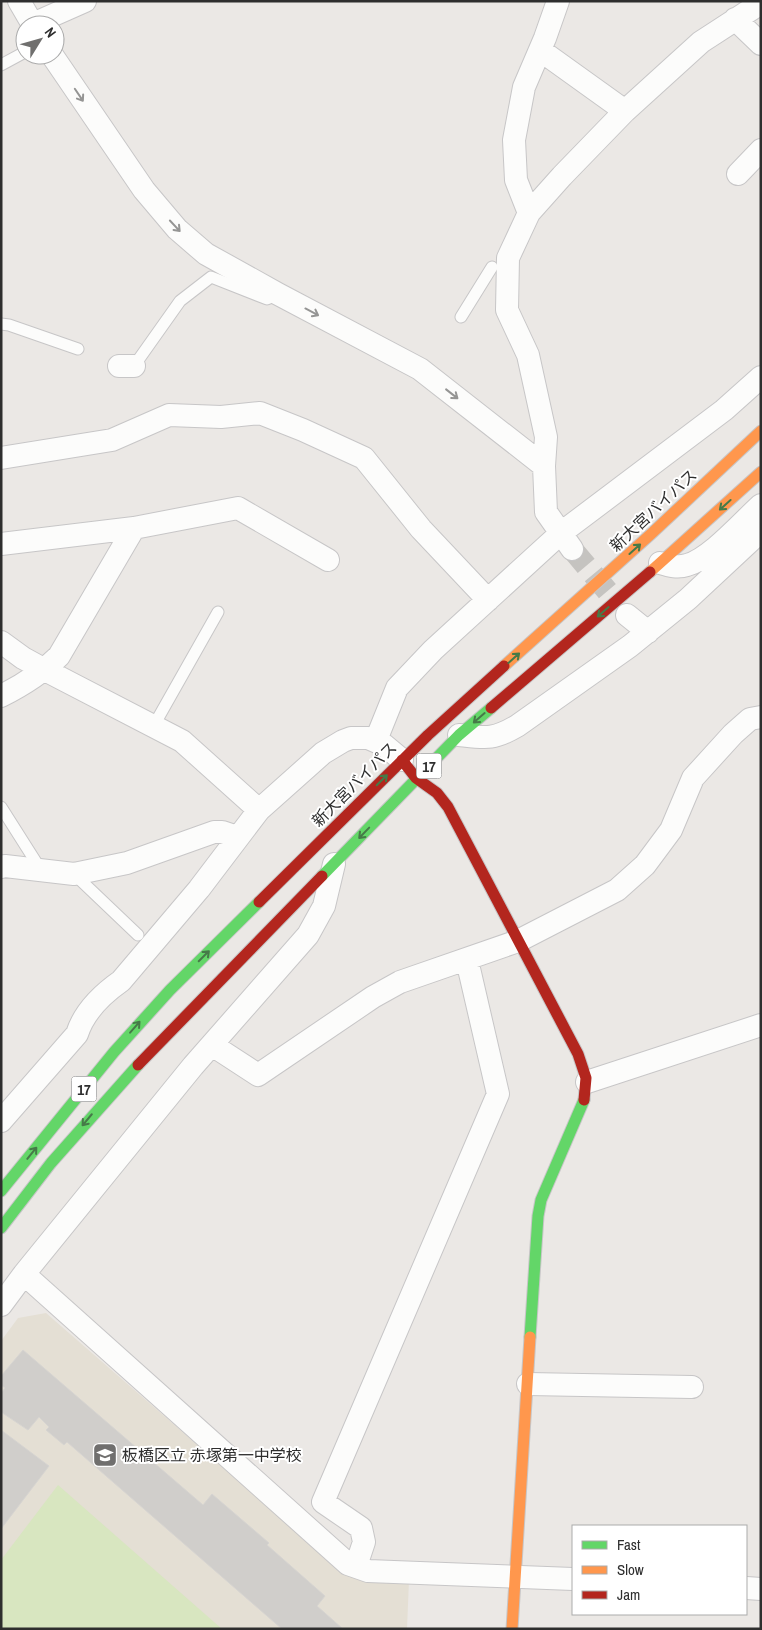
<svg xmlns="http://www.w3.org/2000/svg" width="762" height="1630" font-family="'Archivo Narrow','Noto Sans JP',sans-serif">
  <style>
    .education { fill: #e4dfd4 }
    .pitch { fill: #d8e6c0 }
    .building { fill: #d0cecb; stroke: #d6d4d1 }
    .lines { fill: none; stroke-linecap: round; stroke-linejoin: round }
    .street-tunnel { stroke: #c5c3c0; stroke-width: 22; stroke-dasharray: 22 11; stroke-linecap: butt }
    .lane-casing { stroke: #c7c6c7; stroke-width: 13 }
    .street-casing { stroke: #c7c6c7; stroke-width: 24 }
    .fast-casing { stroke: #c7c6c7; stroke-width: 13 }
    .slow-casing { stroke: #c7c6c7; stroke-width: 13 }
    .jam-casing { stroke: #c7c6c7; stroke-width: 13 }
    .lane { stroke: #fcfcfb; stroke-width: 11 }
    .street { stroke: #fcfcfb; stroke-width: 22 }
    .fast { stroke: #63d668; stroke-width: 11 }
    .slow { stroke: #ff974d; stroke-width: 11 }
    .jam { stroke: #b3261e; stroke-width: 11 }
    .oneway { stroke: #959594 }
    .oneway2 { stroke: #467a48 }
    .labels { text-anchor: middle; dominant-baseline: central; stroke-width: 4; stroke-linejoin: round; paint-order: stroke }
    .shield { fill: #fff; stroke: #6d6d6d; stroke-width: 1 }
    .shield-label { font-size: 15px; font-weight: bold; fill: #2e2e2e }
    .street-label { font-size: 16px; fill: #2e2e2e; stroke: #fff }
    .poi-label { font-size: 16px; fill: #2e2e2e; stroke: #fff; text-anchor: start }
  </style>
  <rect width="100%" height="100%" fill="#ebe8e5"/>
  <path class="education" d="M 46,1313 L 341,1570 L 409,1580 L 407,1629 L 1,1629 L 1,1341 L 18,1318 Z"/>
  <path class="pitch" d="M 58,1485 L 222,1629 L 1,1629 L 1,1560 Z"/>
  <path class="building" d="M 23,1350 L 203,1505 L 212,1494 L 269,1543 L 267,1545 L 325,1596 L 317,1606 L 343,1629 L 282,1629 L 67,1442 L 64,1445 L 46,1430 L 49,1427 L 39,1417 L 28,1430 L 1,1412 L 1,1393 L 5,1388 L 1,1385 L 1,1376 Z
    M 1,1430 L 49,1466 L 1,1529 Z"/>
  <g class="lines">
    <path class="street-tunnel" d="M 572,549 L 609,593"/>
    <defs>
      <path id="lane" d="M 1,65 L 25,52
        M 461,317 L 492,267
        M 1,324 L 9,325 L 78,349
        M 134,366 L 180,301 L 211,277 L 267,299 L 272,297
        M 153,727 L 218,612
        M 1,807 L 41,870
        M 74,874 L 138,935"/>
      <path id="street" d="M 19,1 L 33,25
        M 735,19 L 761,44
        M 33,24 L 85,1
        M 540,50 L 625,111
        M 52,55 L 144,190 L 177,229 L 206,254 L 278,294 L 420,369 L 544,466
        M 738,174 L 761,150
        M 529,213 L 516,180 L 514,140 L 524,87 L 545,38 L 558,1
        M 119,366 L 134,366
        M 1,458 L 112,440 L 169,415 L 221,417 L 260,413 L 303,430 L 364,458 L 421,529 L 488,600
        M 1,544 L 134,528 L 238,508 L 328,560
        M 572,549 L 546,512 L 544,466 L 546,437 L 528,355 L 507,310 L 508,258 L 529,213 L 562,176 L 625,111 L 701,42 L 761,3
        M 660,563 C 670,566 678,568 687,565 C 710,559 742,522 761,505
        M 627,615 L 648,632
        M 1,642 L 23,658 L 45,670 L 182,741 L 259,810
        M 1,696 C 23,685 42,673 59,656 L 134,528
        M 459,735 C 486,738 493,740 517,726 L 630,646 L 688,599 L 761,531
        M 376,740 L 397,688 L 433,650 L 561,533 L 724,410 L 761,377
        M 1,867 L 5,866 L 74,874 L 127,863 L 214,832 L 222,832 L 237,837
        M 212,1045 L 258,1075 L 373,997 L 400,982 L 518,941 L 617,890 L 645,865 L 671,830 L 693,778 L 733,734 L 750,719 L 761,717
        M 587,1082 L 761,1025
        M 1,1121 L 77,1034 C 84,1012 101,995 121,981 L 199,889 L 259,810 L 323,753 L 343,741 L 351,738 L 368,738 L 384,745 L 402,760
        M 24,1274 L 348,1564 L 368,1571 L 573,1579
        M 1,1305 L 24,1274 L 193,1066 L 308,935 L 324,906 L 334,864
        M 528,1384 L 692,1387
        M 356,1566 L 364,1542 L 361,1528 L 323,1502 L 498,1094 L 467,960
        M 746,1588 L 761,1589"/>
      <path id="fast" d="M 322,876 L 459,735 L 491,708
        M 1,1191 L 114,1052 L 170,990 L 259,902
        M 1,1228 L 51,1163 L 138,1065
        M 530,1337 L 538,1216 L 541,1200 L 584,1100"/>
      <path id="slow" d="M 650,572 L 761,472
        M 504,666 L 651,534 L 761,431
        M 512,1629 L 530,1337"/>
      <path id="jam" d="M 491,708 L 650,572
        M 402,760 L 416,778 L 437,793 L 448,807 L 578,1054 L 586,1078 L 584,1100
        M 259,902 L 428,735 L 504,666
        M 138,1065 L 322,876"/>
    </defs>
    <use href="#lane" class="lane-casing"/>
    <use href="#street" class="street-casing"/>
    <use href="#fast" class="fast-casing"/>
    <use href="#slow" class="slow-casing"/>
    <use href="#jam" class="jam-casing"/>
    <use href="#lane" class="lane"/>
    <use href="#street" class="street"/>
    <use href="#fast" class="fast"/>
    <use href="#slow" class="slow"/>
    <use href="#jam" class="jam"/>
  </g>
  <defs><path id="oneway-shaft" d="M-6 0H5M1.5-3L5.5 0L1.5 3" fill="none" stroke-width="1.6" stroke-linecap="round" stroke-linejoin="round" transform="scale(1.25)"/></defs>
  <g class="oneway">
    <use href="#oneway-shaft" transform="translate(79 95) rotate(56)"/>
    <use href="#oneway-shaft" transform="translate(175 226) rotate(47)"/>
    <use href="#oneway-shaft" transform="translate(312 312) rotate(28)"/>
    <use href="#oneway-shaft" transform="translate(452 394) rotate(38)"/>
  </g>
  <g class="oneway2">
    <use href="#oneway-shaft" transform="translate(725 505) rotate(138)"/>
    <use href="#oneway-shaft" transform="translate(635 549) rotate(-42)"/>
    <use href="#oneway-shaft" transform="translate(603 612) rotate(139)"/>
    <use href="#oneway-shaft" transform="translate(514 658) rotate(-42)"/>
    <use href="#oneway-shaft" transform="translate(479 718) rotate(139)"/>
    <use href="#oneway-shaft" transform="translate(382 780) rotate(-45)"/>
    <use href="#oneway-shaft" transform="translate(364 833) rotate(134)"/>
    <use href="#oneway-shaft" transform="translate(204 956) rotate(-45)"/>
    <use href="#oneway-shaft" transform="translate(135 1027) rotate(-49)"/>
    <use href="#oneway-shaft" transform="translate(87 1120) rotate(130)"/>
    <use href="#oneway-shaft" transform="translate(32 1153) rotate(-51)"/>
  </g>
  <defs>
    <symbol id="school-square" viewBox="-11 -11 22 22"><rect x="-9" y="-9" width="18" height="18" rx="4" fill="#706f6e" stroke="#fff"/><path d="M0-5L7-2L0 1L-7-2ZM-4 1L0 2.5L4 1V4Q0 6-4 4Z" fill="#fff"/></symbol>
  </defs>
  <g fill-rule="evenodd">
    <use href="#school-square" x="91" y="1441" width="28" height="28"/>
  </g>
  <g class="labels">
    <g class="shield">
      <rect x="416.5" y="753.5" width="25" height="25" rx="4"/>
      <rect x="71.5" y="1076.5" width="25" height="25" rx="4"/>
    </g>
    <g class="shield-label">
      <text x="429" y="766">17</text>
      <text x="84" y="1089">17</text>
    </g>
    <g class="street-label">
      <text transform="translate(653 510) rotate(-43)">新大宮バイパス</text>
      <text transform="translate(354 784) rotate(-45)">新大宮バイパス</text>
    </g>
    <g class="poi-label">
      <text x="122" y="1455">板橋区立 赤塚第一中学校</text>
    </g>
  </g>
  <rect width="762" height="1630" fill="none" stroke="#2e2e2e" stroke-width="5"/>
  <rect x="572" y="1525" width="175" height="90" fill="#ffffff" stroke="#ababab"/>
  <rect x="582" y="1541" width="25" height="8" fill="#63d668" stroke="#ababab"/>
  <text x="617" y="1550" font-size="15" fill="#2e2e2e">Fast</text>
  <rect x="582" y="1566" width="25" height="8" fill="#ff974d" stroke="#ababab"/>
  <text x="617" y="1575" font-size="15" fill="#2e2e2e">Slow</text>
  <rect x="582" y="1591" width="25" height="8" fill="#b3261e" stroke="#ababab"/>
  <text x="617" y="1600" font-size="15" fill="#2e2e2e">Jam</text>
  <g transform="translate(40 40) rotate(53)"><circle r="24" fill="#ffffff" stroke="#ababab"/>
  <path d="M0-4L9 19L0 12L-9 19Z" fill="#706f6e"/>
  <text y="-8" font-size="14" font-weight="bold" text-anchor="middle" fill="#2e2e2e">N</text>
  </g>
</svg>
